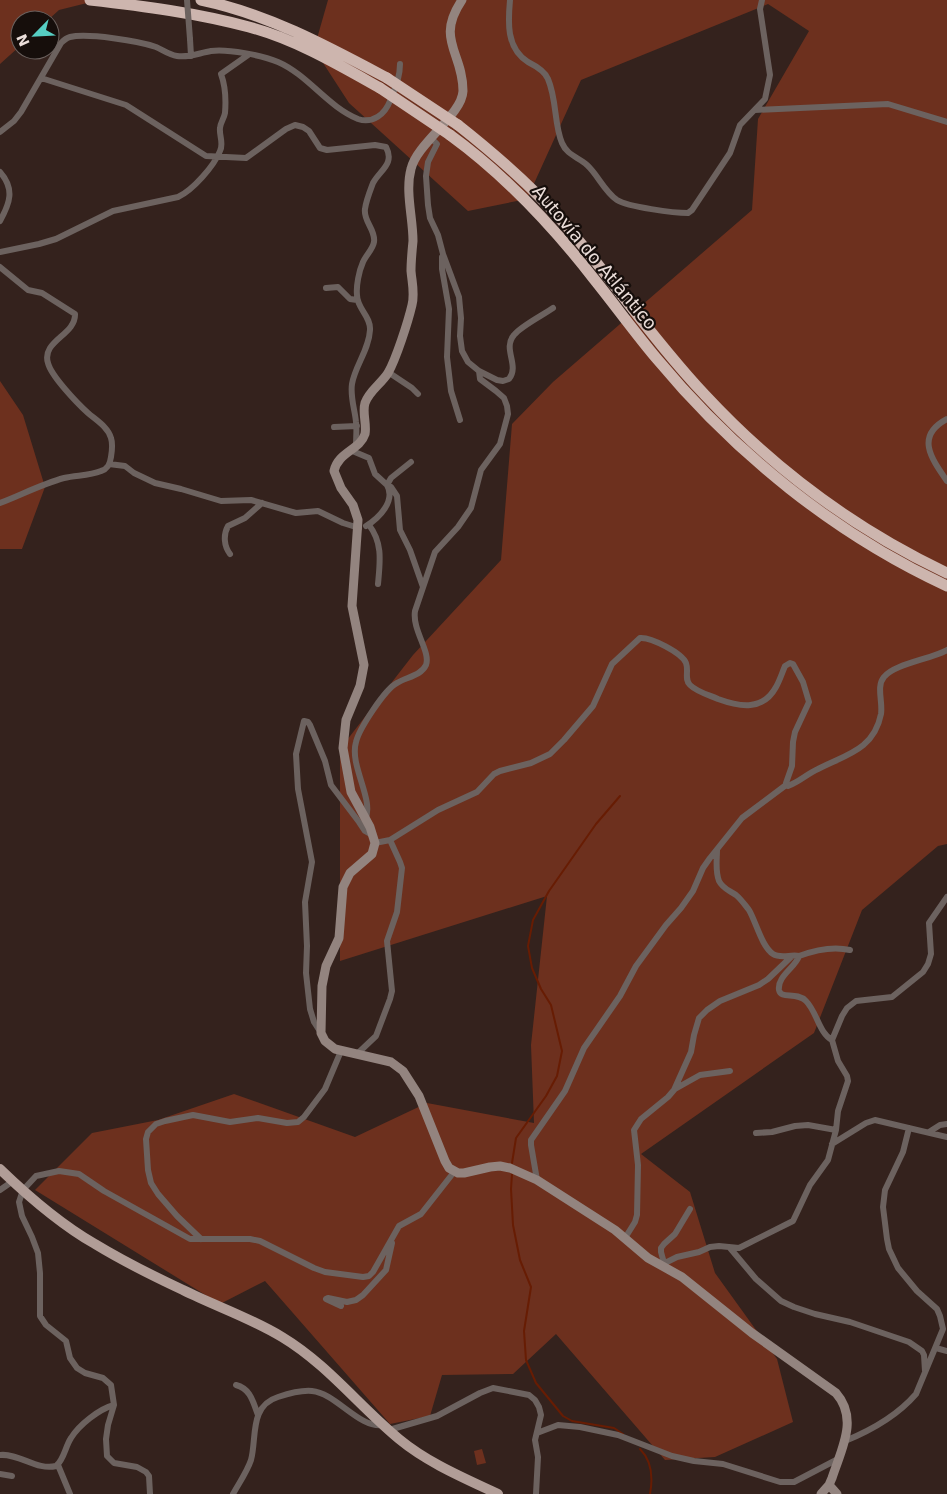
<svg xmlns="http://www.w3.org/2000/svg" width="947" height="1494" font-family="'DejaVu Sans',sans-serif">
  <style>
    .green { fill: #6d301e }
    .lines { fill: none; stroke-linecap: round; stroke-linejoin: round }
    .stream { stroke: #671c03; stroke-width: 2 }
    .street { stroke: #6c625f; stroke-width: 6 }
    .secondary { stroke: #93847f; stroke-width: 9 }
    .primary { stroke: #b19d97; stroke-width: 10 }
    .highway { stroke: #cdb5ae; stroke-width: 11 }
    .street-bridge { stroke: #6c625f; stroke-width: 6 }
    .highway-bridge { stroke: #cdb5ae; stroke-width: 11 }
    .labels { text-anchor: middle; dominant-baseline: central; stroke-width: 4.5; stroke-linejoin: round; paint-order: stroke }
    .street-label { font-size: 18px; fill: #ebdeda; stroke: #160e0b }
  </style>
  <rect width="100%" height="100%" fill="#34221d"/>
  <path class="green" d="M 0,0 L 99,0 L 59,10 L 48,20 L 20,20 L 20,46 L 0,64 Z
    M 328,0 L 947,0 L 947,844 L 938,846 L 862,910 L 814,1033 L 641,1154 L 690,1192 L 715,1273 L 777,1359 L 793,1422 L 715,1457 L 665,1460 L 556,1334 L 513,1374 L 442,1375 L 430,1416 L 390,1424 L 265,1281 L 220,1304 L 35,1190 L 92,1133 L 158,1120 L 234,1094 L 355,1137 L 427,1103 L 534,1123 L 531,1045 L 547,896 L 340,961 L 340,749 L 413,655 L 501,560 L 512,424 L 553,382 L 752,210 L 758,119 L 809,31 L 768,4 L 581,80 L 527,199 L 468,211 L 349,103 L 314,49 Z
    M 0,381 L 23,415 L 45,487 L 22,549 L 0,549 Z
    M 482,1449 L 486,1463 L 477,1465 L 474,1451 Z"/>
  <g class="lines">
    <path class="stream" d="M 512,1163 L 516,1138 L 546,1096 L 557,1076 L 562,1051 L 551,1005 L 541,989 L 532,968 L 528,946 L 533,920 L 549,891 L 596,824 L 620,796
      M 512,1174 L 511,1189 L 513,1225 L 520,1260 L 531,1287 L 524,1331 L 526,1360 L 536,1383 L 563,1416 L 572,1421 L 614,1428 L 623,1434
      M 640,1449 C 652,1461 653,1478 650,1494"/>
    <path class="street" d="M 510,0 C 508,22 506,48 528,62 C 536,66 545,71 548,79 C 557,100 554,125 562,143 C 567,155 578,157 587,165 C 598,175 604,191 617,200 C 628,207 674,213 688,213 L 692,210 L 730,153 L 740,125 L 765,99 L 770,75 L 760,9 L 762,0
      M 190,39 L 191,56
      M 41,78 L 126,105 L 206,156 L 246,158 L 286,129 L 295,125 L 303,127 L 309,131 L 320,148 L 327,150 L 375,145 L 386,147 C 395,164 380,170 373,183 C 370,191 366,201 365,209 C 363,221 376,230 374,242 C 373,249 366,255 363,262 C 359,271 356,286 357,295 C 357,309 371,316 370,330 C 369,350 355,366 352,384 C 350,397 355,410 356,422 C 357,430 356,437 356,445
      M 755,110 L 888,104 L 947,122
      M 0,132 L 14,121 L 21,112 L 61,43 C 64,40 66,38 70,37 C 88,33 139,41 156,47 C 163,50 169,55 177,56 C 189,58 199,53 211,51 C 228,49 262,55 278,62 C 308,75 328,107 358,119 C 373,124 385,114 390,101 C 395,88 400,78 400,64
      M 431,138 L 437,144 L 428,162 L 426,176 L 428,205 L 430,218 L 438,235 L 443,254 L 459,297 L 461,318 L 460,336 L 462,351 L 468,362 L 479,371 L 497,380 L 503,381 L 509,379 C 520,365 502,349 514,335 C 521,326 543,315 553,308
      M 0,172 C 15,189 10,203 0,221
      M 0,252 L 39,244 L 56,239 L 113,211 L 178,197 C 193,190 214,166 220,151 C 224,143 219,136 220,128 C 220,123 224,119 225,113 C 226,101 225,85 221,74 L 248,55
      M 442,257 L 442,269 L 449,309 L 447,357 L 451,391 L 460,420
      M 0,267 L 28,290 L 42,293 L 75,314 C 76,335 41,341 48,363 C 51,376 78,404 88,413 C 96,420 108,427 111,438 C 113,444 112,451 111,457 C 110,464 108,469 101,471 C 89,476 76,475 64,478 C 42,484 21,495 0,503
      M 326,288 L 338,287 L 350,299 L 357,300
      M 388,372 L 412,388 L 418,394
      M 947,419 C 915,436 931,458 947,481
      M 334,427 L 357,426
      M 350,450 L 369,458 L 375,474 L 387,485 L 391,487 L 397,496 L 400,530 L 410,550 L 423,587
      M 109,464 L 125,466 L 134,473 L 155,483 L 181,489 L 221,501 L 251,500 L 296,513 L 318,511 L 343,523 L 359,528
      M 387,485 L 391,478 L 411,462
      M 369,525 C 383,543 380,562 378,584
      M 366,526 C 379,518 396,501 387,485
      M 230,554 C 224,546 223,535 228,526 L 245,518 L 262,503
      M 365,820 C 375,800 349,766 356,742 C 359,729 385,689 397,683 C 406,677 421,676 426,665 C 431,652 412,630 415,611 L 435,552 L 458,527 L 471,508 L 481,470 L 500,444 L 508,414 L 507,406 L 504,398 L 496,391 L 480,379 L 479,371
      M 375,843 L 390,840 L 438,810 L 477,792 L 494,774 L 500,771 L 531,763 L 550,754 L 564,740 L 593,706 L 612,664 L 640,638 C 651,637 682,653 686,663 C 689,671 684,679 690,685 C 697,692 709,695 718,699 C 740,707 763,711 776,687 C 780,680 782,673 785,666 L 790,663 L 793,664 L 803,682 L 809,702 L 795,732 L 793,742 L 792,766 L 786,783 L 788,786 C 799,782 807,774 818,769 C 845,755 874,750 881,714 C 883,702 876,686 884,677 C 894,664 931,659 947,650
      M 717,850 C 717,860 715,871 719,881 C 723,889 729,890 736,895 C 741,899 745,905 749,910 C 756,922 762,947 773,954 C 781,959 791,954 799,956 C 796,967 777,976 779,990 C 781,1000 796,991 806,1001 C 817,1012 819,1033 832,1040
      M 799,956 C 815,950 833,946 850,950
      M 321,1033 L 314,1022 L 310,1009 L 306,973 L 307,946 L 305,902 L 312,862 L 298,789 L 296,754 L 304,721 L 308,722 L 310,725 L 325,761 L 331,785 L 359,822 L 365,831 L 372,835
      M 357,1054 L 376,1036 L 390,999 L 392,991 L 387,941 L 397,912 L 402,868 L 400,862 L 390,840
      M 675,1089 L 700,1075 L 730,1071
      M 929,1132 L 940,1125 L 947,1124
      M 756,1133 L 772,1132 L 795,1126 L 808,1125 L 836,1130
      M 832,1144 L 866,1123 L 875,1120 L 947,1137
      M 537,1180 L 531,1145 L 531,1140 L 565,1091 L 584,1048 L 620,996 L 636,966 L 666,925 L 681,908 L 693,891 L 703,868 L 710,858 L 742,818 L 786,785
      M 0,1190 L 13,1181
      M 625,1238 L 635,1222 L 637,1215 L 638,1165 L 634,1130 L 641,1119 L 668,1097 L 674,1090 L 691,1052 L 694,1035 L 699,1018 L 707,1010 L 720,1001 L 759,985 L 768,979 L 791,957
      M 201,1239 L 177,1216 L 158,1194 L 151,1183 L 148,1170 L 146,1139 L 148,1132 L 156,1124 L 165,1121 L 193,1115 L 230,1122 L 258,1118 L 287,1123 L 298,1122 L 304,1117 L 325,1089 L 341,1051
      M 730,1248 L 756,1279 L 781,1301 L 794,1307 L 815,1314 L 850,1322 L 909,1342 L 922,1351 L 924,1355 L 925,1371
      M 664,1263 L 661,1252 L 661,1248 L 664,1244 L 675,1234 L 690,1209
      M 661,1265 L 677,1257 L 699,1252 L 710,1247 L 719,1246 L 739,1248 L 793,1221 L 810,1185 L 828,1160 L 836,1130 L 838,1111 L 848,1081 L 847,1076 L 838,1061 L 832,1040 L 842,1016 L 847,1008 L 856,1001 L 892,997 L 923,972 L 928,964 L 931,954 L 929,923 L 947,897
      M 341,1306 L 326,1299 L 328,1298 L 347,1302 L 356,1300 L 363,1295 L 386,1270 L 392,1243
      M 936,1348 L 947,1351
      M 236,1385 C 251,1389 253,1402 258,1415
      M 389,1430 L 437,1416 L 480,1393 L 493,1388 L 529,1395 L 535,1400 L 539,1407 L 541,1415 L 535,1440 L 538,1457 L 536,1494
      M 537,1433 L 558,1425 L 580,1427 L 618,1435 L 672,1456 L 694,1461 L 723,1464 L 780,1482 L 794,1482 L 838,1459
      M 845,1441 C 872,1430 897,1416 916,1394 L 943,1329 L 940,1316 L 937,1309 L 917,1291 L 898,1268 L 889,1249 L 887,1239 L 883,1207 L 885,1190 L 903,1152 L 909,1128
      M 0,1455 C 19,1453 37,1471 56,1466 C 64,1460 65,1447 71,1438 C 79,1425 99,1409 114,1405
      M 58,1465 L 70,1494
      M 0,1474 L 12,1476
      M 150,1494 L 149,1476 L 146,1472 L 137,1467 L 114,1463 L 107,1456 L 106,1439 L 108,1425 L 114,1405 L 111,1385 L 103,1378 L 85,1373 L 77,1368 L 70,1358 L 66,1341 L 46,1325 L 40,1316 L 40,1273 L 38,1253 L 32,1237 L 22,1216 L 19,1202 L 23,1190 L 36,1176 L 59,1171 L 79,1174 L 104,1191 L 190,1239 L 250,1239 L 260,1241 L 314,1268 L 325,1272 L 363,1277 L 369,1276 L 373,1272 L 399,1226 L 421,1214 L 454,1172
      M 233,1494 C 239,1483 247,1472 251,1460 C 257,1438 249,1406 278,1397 C 287,1394 301,1390 312,1391 C 336,1393 359,1429 383,1425"/>
    <path class="secondary" d="M 462,0 C 435,40 463,52 463,91 C 462,115 417,143 411,169 C 405,191 413,218 413,241 C 412,251 411,261 411,271 C 412,283 415,293 412,305 C 408,322 396,359 388,373 C 381,384 369,391 365,403 C 362,413 367,424 365,434 C 360,450 338,452 334,471 L 341,488 L 353,505 L 358,520 L 352,606 L 364,665 L 360,686 L 346,720 L 343,748 L 351,792 L 370,827 L 375,843 L 372,854 L 350,873 L 343,887 L 339,938 L 326,966 L 322,986 L 321,1033 L 325,1041 L 335,1049 L 391,1062 L 403,1071 L 419,1096 L 445,1161 L 449,1168 L 458,1173 L 464,1173 L 490,1167 L 500,1166 L 510,1168 L 537,1180 L 615,1230 L 648,1258 L 682,1277 L 752,1333 L 836,1393 C 859,1419 841,1450 832,1478 L 829,1485 L 821,1494
      M 829,1485 L 837,1494"/>
    <path class="primary" d="M 0,1169 C 29,1197 60,1224 95,1244 C 123,1261 153,1276 183,1290 C 215,1306 251,1318 282,1337 C 327,1364 359,1406 399,1439 C 428,1463 464,1478 498,1494"/>
    <path class="highway" d="M 90,0 C 143,6 197,13 249,27 C 295,39 339,65 380,88
      M 201,0 C 268,14 327,46 387,78
      M 458,125 C 496,155 532,186 564,223 C 612,279 654,341 705,395 C 773,468 856,530 947,573
      M 450,135 C 505,175 552,225 594,279 C 615,305 635,333 657,359 C 736,454 835,534 947,586"/>
    <path class="street-bridge" d="M 187,0 L 190,39"/>
    <path class="highway-bridge" d="M 387,78 L 458,125
      M 380,88 L 450,135"/>
  </g>
  <g class="labels">
    <g class="street-label">
      <text transform="translate(595 257) rotate(50)">Autovía do Atlántico</text>
    </g>
  </g>
  <g transform="translate(35 35) rotate(246)"><circle r="24" fill="#160e0b" stroke="#6b615e"/>
  <path d="M0-4L9 19L0 12L-9 19Z" fill="#56cec3"/>
  <text y="-8" font-size="14" font-weight="bold" text-anchor="middle" fill="#ebdeda">N</text>
  </g>
</svg>
